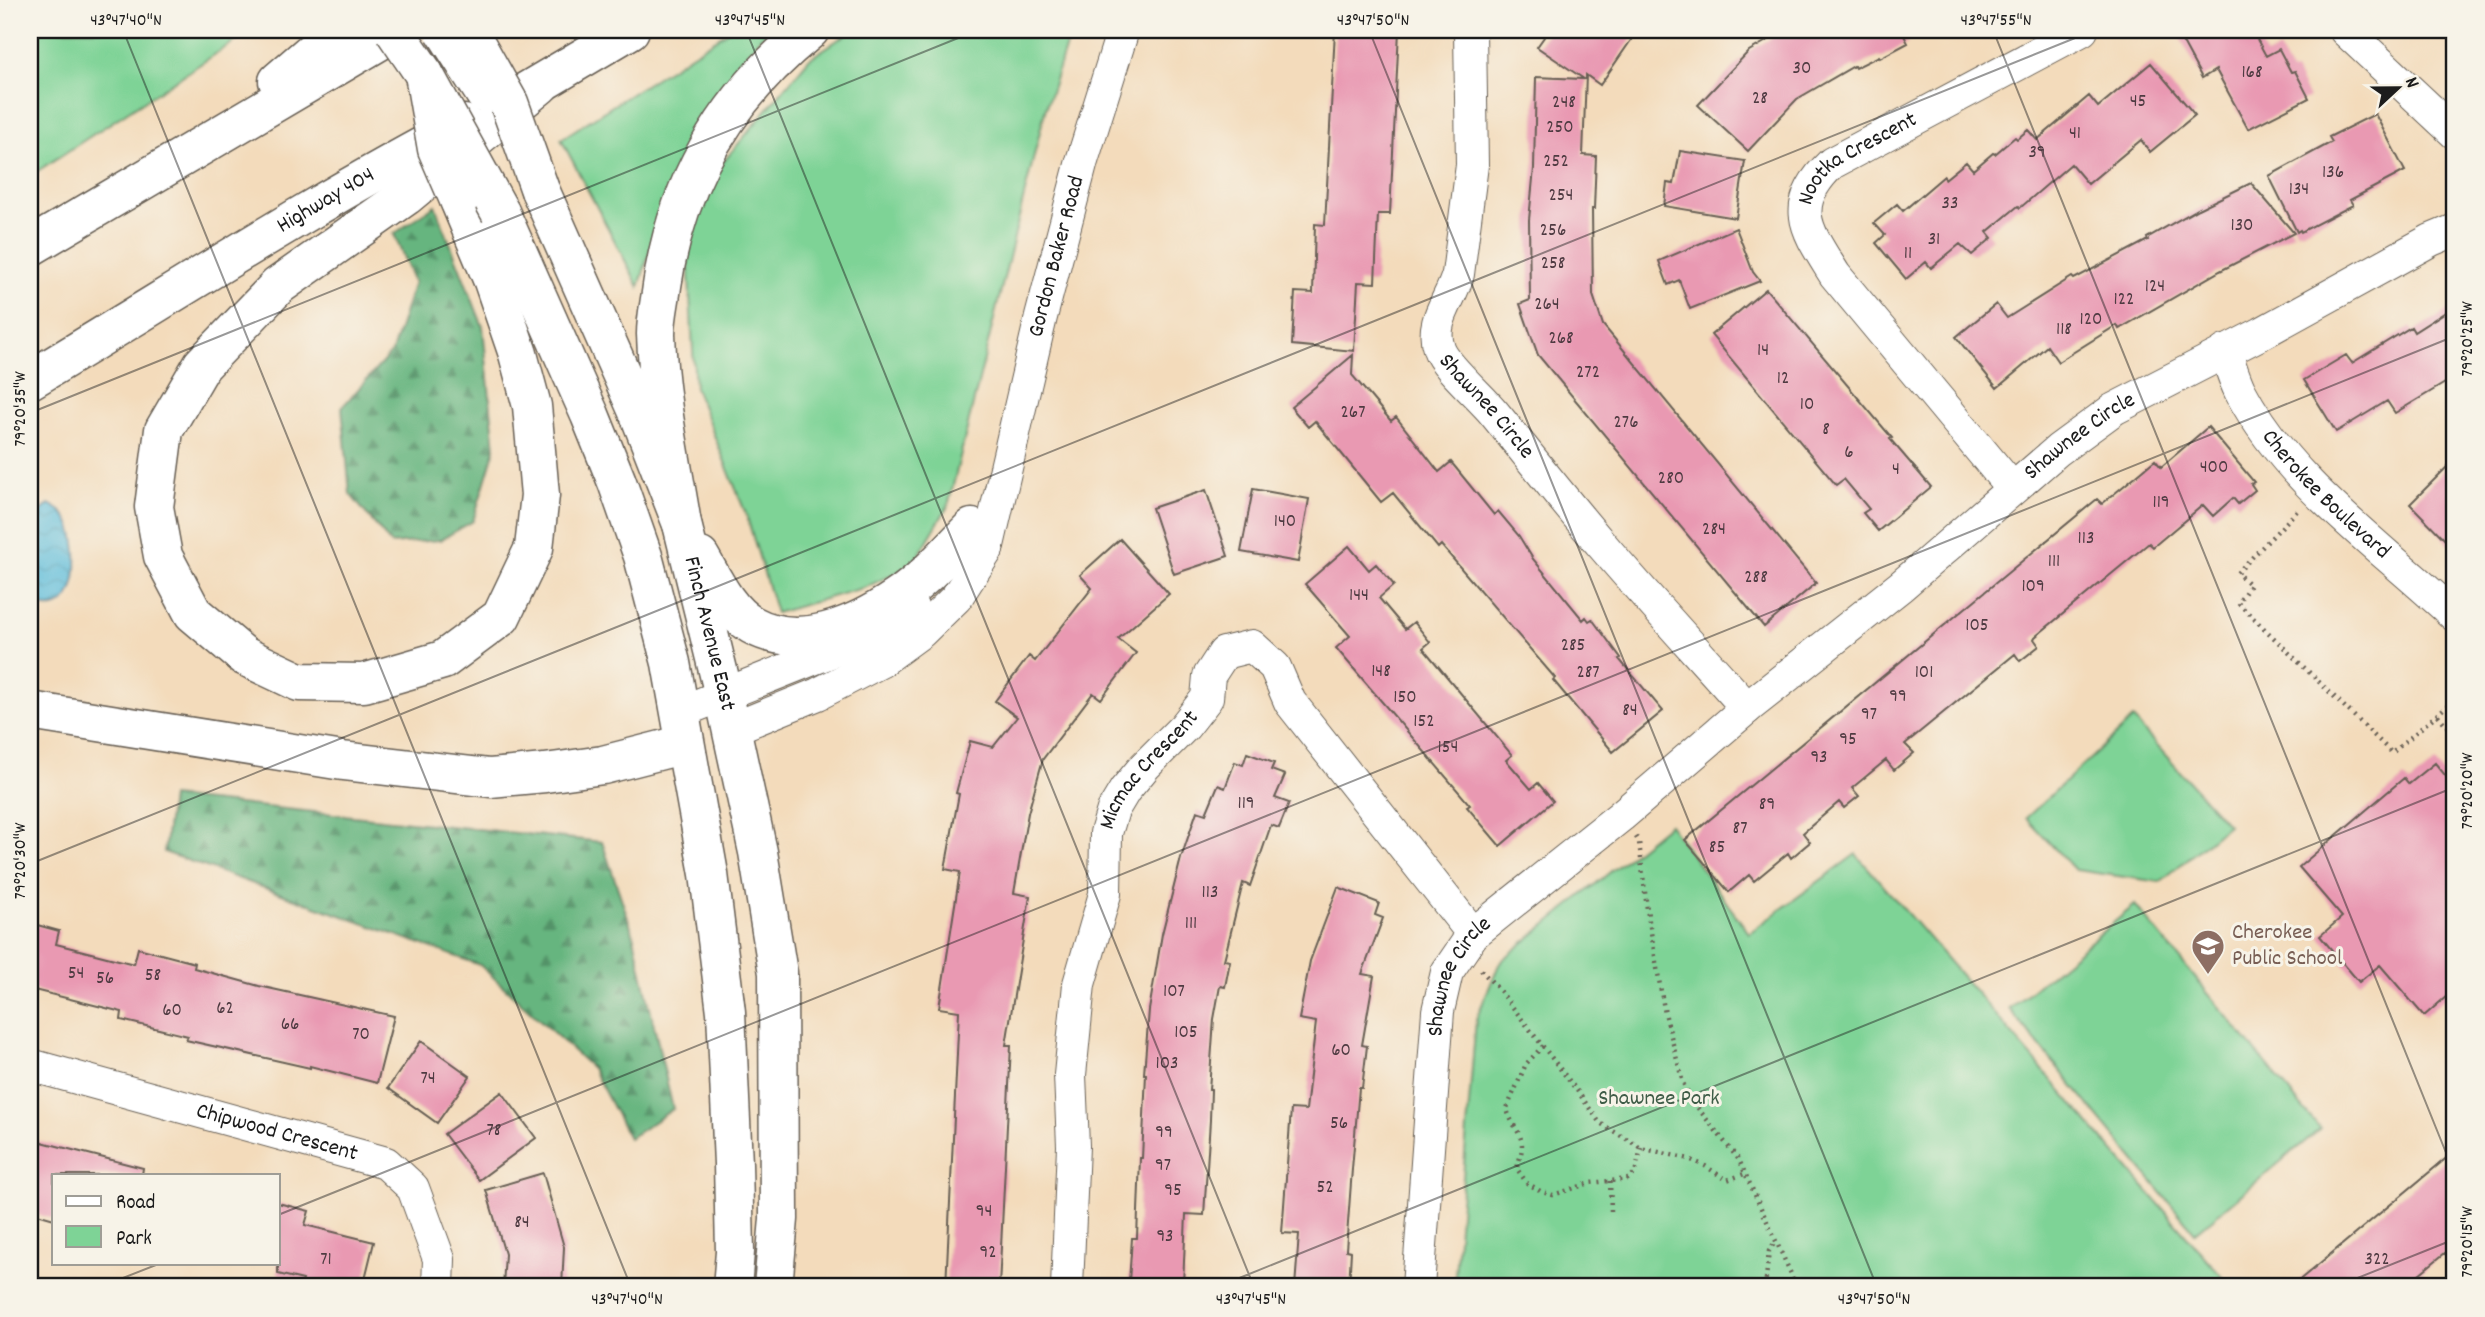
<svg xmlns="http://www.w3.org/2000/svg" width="2485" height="1317" font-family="Dekko,sans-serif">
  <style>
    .green { fill: #7ed396; stroke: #4d7859; stroke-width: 2 }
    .forest { fill: url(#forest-firs); stroke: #41684e; stroke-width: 2 }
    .water { fill: url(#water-waves); stroke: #3c6c7b; stroke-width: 2 }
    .building { fill: #e999b2 }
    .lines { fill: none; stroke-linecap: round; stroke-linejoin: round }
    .minor-casing { stroke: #675f54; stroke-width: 34 }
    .major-casing { stroke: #675f54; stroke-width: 41 }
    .highway-casing { stroke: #675f54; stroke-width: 41 }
    .path { stroke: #675f54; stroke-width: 4.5; stroke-dasharray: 2 5; stroke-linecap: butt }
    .minor { stroke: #fff; stroke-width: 32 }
    .major { stroke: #fff; stroke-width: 38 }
    .highway { stroke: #fff; stroke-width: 38 }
    .major-bridge-casing { stroke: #675f54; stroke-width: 41; stroke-linecap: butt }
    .highway-bridge-casing { stroke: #675f54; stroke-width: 41; stroke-linecap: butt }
    .major-bridge { stroke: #fff; stroke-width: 38 }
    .highway-bridge { stroke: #fff; stroke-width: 38 }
    .ticks { fill: none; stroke: #1c1c1c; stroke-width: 2; stroke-opacity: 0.45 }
    .labels { text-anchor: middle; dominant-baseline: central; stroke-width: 6; stroke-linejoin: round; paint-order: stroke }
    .number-label { font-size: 19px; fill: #4f3b42 }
    .street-label { font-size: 23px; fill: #1c1c1c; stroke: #f7f3e8 }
    .education-label { font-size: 23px; fill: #785e54; stroke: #f7f3e8; text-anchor: start }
    .park-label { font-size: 23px; fill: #3e5c47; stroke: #f7f3e8 }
    .neatline { fill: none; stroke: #1c1c1c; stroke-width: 2.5 }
    .ticks-label { font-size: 18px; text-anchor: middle; fill: #1c1c1c }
  </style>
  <defs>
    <pattern id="forest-firs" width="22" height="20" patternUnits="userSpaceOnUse" patternTransform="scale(1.75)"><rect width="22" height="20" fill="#66b57f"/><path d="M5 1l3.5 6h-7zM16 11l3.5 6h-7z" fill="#539267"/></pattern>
    <pattern id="water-waves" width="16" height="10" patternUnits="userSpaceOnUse" patternTransform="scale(1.75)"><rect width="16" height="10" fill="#5cbcda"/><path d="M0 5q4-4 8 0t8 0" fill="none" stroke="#4fa1ba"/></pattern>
  </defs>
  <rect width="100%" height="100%" fill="#f7f3e8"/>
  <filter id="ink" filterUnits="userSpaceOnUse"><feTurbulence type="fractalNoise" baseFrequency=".0143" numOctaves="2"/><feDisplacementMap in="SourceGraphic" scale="14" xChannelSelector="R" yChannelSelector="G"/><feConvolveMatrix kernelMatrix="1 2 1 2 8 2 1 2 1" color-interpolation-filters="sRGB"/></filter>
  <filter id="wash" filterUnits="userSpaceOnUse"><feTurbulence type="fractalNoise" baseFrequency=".00686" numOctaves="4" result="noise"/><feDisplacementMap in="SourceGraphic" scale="28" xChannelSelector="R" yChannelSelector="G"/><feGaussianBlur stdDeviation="1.57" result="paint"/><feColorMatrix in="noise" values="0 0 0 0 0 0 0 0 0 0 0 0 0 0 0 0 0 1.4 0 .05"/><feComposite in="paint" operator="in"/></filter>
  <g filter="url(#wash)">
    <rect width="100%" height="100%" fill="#f3dbbb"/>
    <path class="green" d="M 30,30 L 252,30 L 30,176 Z
      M 730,30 L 772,30 L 760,38 L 700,122 L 665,200 L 639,287 L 561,139 Z
      M 853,30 L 1071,30 L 1045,111 L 948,506 L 913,565 L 866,587 L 776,613 L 746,514 L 695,388 L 688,258 L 699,191 L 809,59 Z
      M 2133,719 L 2228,825 L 2160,882 L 2075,870 L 2026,818 Z
      M 1669,824 L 1749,933 L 1856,854 L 2230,1286 L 1454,1287 L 1476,1019 L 1500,962 Z
      M 2135,905 L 2320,1129 L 2195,1233 L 2009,1009 Z"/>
    <path class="forest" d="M 435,205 L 483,327 L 495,449 L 473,521 L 440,540 L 391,544 L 350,494 L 342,407 L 392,352 L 414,282 L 394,234 Z
      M 171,797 L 602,842 L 633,933 L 673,1109 L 629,1138 L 592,1068 L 480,965 L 164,852 Z"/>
    <path class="water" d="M 49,504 C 58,509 64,512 69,522 C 79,541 82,597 57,606 C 50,609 37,606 30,606 L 30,519 L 34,518 Z"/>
    <g id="blocks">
      <path class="building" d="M 1335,30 L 1399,30 L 1390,214 L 1378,214 L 1375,283 L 1358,282 L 1354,351 L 1292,345 L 1295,292 L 1313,293 L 1315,224 L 1325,225 Z
        M 1549,30 L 1638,30 L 1600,85 L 1586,75 L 1583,155 L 1596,156 L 1594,209 L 1592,209 L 1593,295 L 1603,325 L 1816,583 L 1764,627 L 1538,355 L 1520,304 L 1530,300 L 1529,220 L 1534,168 L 1536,77 L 1584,79 L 1537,47 Z
        M 1786,30 L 1901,30 L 1908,43 L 1880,58 L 1879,56 L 1855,68 L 1854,66 L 1797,99 L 1748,151 L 1698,105 L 1749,51 Z
        M 2176,30 L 2252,30 L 2266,56 L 2279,49 L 2291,72 L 2295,71 L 2309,98 L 2248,129 L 2216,70 L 2202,78 Z
        M 2151,63 L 2195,115 L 2150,152 L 2141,140 L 2088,184 L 2071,164 L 2020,208 L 2018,206 L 1987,232 L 1992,238 L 1972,255 L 1960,244 L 1931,268 L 1926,262 L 1906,279 L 1876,243 L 1885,235 L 1874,223 L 1897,204 L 1903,211 L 1944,176 L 1945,179 L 1966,162 L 1973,170 L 1993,153 L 1995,154 L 2015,137 L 2017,139 L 2028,130 L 2037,140 L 2089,96 L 2098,107 Z
        M 2375,114 L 2405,171 L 2350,200 L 2353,205 L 2301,232 L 2300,230 L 2297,232 L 2269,176 L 2332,142 L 2329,137 Z
        M 1680,151 L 1745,161 L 1736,218 L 1664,206 L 1667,183 L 1674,184 Z
        M 2251,183 L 2294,233 L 2220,271 L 2119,329 L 2117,325 L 2058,362 L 2047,346 L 1997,388 L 1956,337 L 1996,304 L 2007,318 L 2072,277 L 2074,279 L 2148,240 L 2147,238 L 2198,209 Z
        M 1736,228 L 1753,272 L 1760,281 L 1690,309 L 1679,280 L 1668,285 L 1659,261 Z
        M 1766,289 L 1892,438 L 1890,439 L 1931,487 L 1878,531 L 1863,513 L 1869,509 L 1844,479 L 1836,485 L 1711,335 Z
        M 2455,306 L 2455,377 L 2395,413 L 2387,401 L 2336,432 L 2304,380 L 2346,355 L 2352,363 L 2411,327 L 2414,332 Z
        M 1353,355 L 1352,375 L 1370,396 L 1391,421 L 1396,417 L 1439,472 L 1451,462 L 1494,515 L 1498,511 L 1519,536 L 1533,559 L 1583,620 L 1586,617 L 1589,621 L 1592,619 L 1621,658 L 1619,659 L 1663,711 L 1613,752 L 1553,680 L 1555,678 L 1441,545 L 1438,548 L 1393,493 L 1381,502 L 1315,421 L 1308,427 L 1291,407 Z
        M 2208,427 L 2254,482 L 2251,484 L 2255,490 L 2238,504 L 2233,498 L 2213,516 L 2203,505 L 2153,547 L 2149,543 L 2035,637 L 2034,639 L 2039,646 L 2020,661 L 2015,654 L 1905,744 L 1914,753 L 1894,770 L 1886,760 L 1852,788 L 1859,796 L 1844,808 L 1839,802 L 1803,833 L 1810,842 L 1791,858 L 1788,853 L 1754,881 L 1749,875 L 1729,892 L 1685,840 L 2097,499 L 2102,504 L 2155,460 L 2161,467 Z
        M 2455,459 L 2455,550 L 2410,504 Z
        M 1253,489 L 1309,499 L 1298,562 L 1241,552 Z
        M 1206,490 L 1228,556 L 1174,574 L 1152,508 Z
        M 1120,539 L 1169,594 L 1118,639 L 1136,653 L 1101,699 L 1093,693 L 1043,759 L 1028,813 L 1014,893 L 1030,896 L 1006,1045 L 1011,1045 L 999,1287 L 946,1287 L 959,1011 L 939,1008 L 960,872 L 945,869 L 959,794 L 956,793 L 970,741 L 993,747 L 1017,717 L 995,701 L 1029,656 L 1035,661 L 1092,588 L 1080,575 Z
        M 1349,546 L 1369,570 L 1376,564 L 1394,585 L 1379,598 L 1405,629 L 1414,622 L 1430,642 L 1423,648 L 1512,755 L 1506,760 L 1531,789 L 1538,783 L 1553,801 L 1500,846 L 1467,807 L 1470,805 L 1336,648 L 1350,636 L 1305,584 Z
        M 1247,753 L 1274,763 L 1271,770 L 1285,775 L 1275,798 L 1289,803 L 1279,828 L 1271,825 L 1250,886 L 1243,883 L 1224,960 L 1230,961 L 1225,987 L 1220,986 L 1214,1019 L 1209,1090 L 1211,1090 L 1210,1120 L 1204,1215 L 1186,1214 L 1183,1285 L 1129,1282 L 1132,1238 L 1137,1238 L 1140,1158 L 1142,1158 L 1146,1074 L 1144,1074 L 1149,1010 L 1162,934 L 1181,858 L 1197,811 L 1206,814 L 1218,785 L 1225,788 L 1235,762 L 1243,765 Z
        M 2435,763 L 2455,787 L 2455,989 L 2424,1016 L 2380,965 L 2359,982 L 2320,936 L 2342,917 L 2299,867 L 2404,778 L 2409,784 Z
        M 1338,887 L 1379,903 L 1375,915 L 1383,918 L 1362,974 L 1374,976 L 1362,1045 L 1367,1046 L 1362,1088 L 1359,1088 L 1352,1169 L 1346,1250 L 1351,1251 L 1349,1287 L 1295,1287 L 1299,1234 L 1282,1233 L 1291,1109 L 1306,1110 L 1316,1022 L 1299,1019 L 1310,961 Z
        M 30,923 L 59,931 L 56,944 L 134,964 L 138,948 L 195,963 L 194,968 L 259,986 L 394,1016 L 377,1083 L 310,1066 L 310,1068 L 186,1040 L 188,1036 L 121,1020 L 122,1012 L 30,989 Z
        M 421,1041 L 470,1076 L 437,1123 L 388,1088 Z
        M 502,1092 L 536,1138 L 479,1180 L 444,1134 Z
        M 30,1139 L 143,1168 L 142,1175 L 54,1175 L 54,1219 L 30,1212 Z
        M 2455,1151 L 2455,1267 L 2445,1253 L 2403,1287 L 2291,1287 Z
        M 543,1173 L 564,1247 L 562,1287 L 503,1287 L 505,1254 L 486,1190 Z
        M 278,1203 L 309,1211 L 305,1225 L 374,1242 L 363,1287 L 301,1287 L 303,1280 L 278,1274 Z"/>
    </g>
  </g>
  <g filter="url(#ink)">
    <use href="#blocks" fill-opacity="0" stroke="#675f54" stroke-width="2"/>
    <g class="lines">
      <defs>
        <g id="minor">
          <path id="s1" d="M 1470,30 L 1472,165 L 1458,274 C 1452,299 1429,321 1439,349 C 1444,365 1481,397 1494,413 C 1530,457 1565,502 1602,545 C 1649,600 1699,654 1747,708"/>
          <path d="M 2345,30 L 2455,133"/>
          <path id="s2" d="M 2225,351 C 2230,364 2234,379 2240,391 C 2289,484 2381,546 2455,616"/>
          <path id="s3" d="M 2012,488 L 1835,275 C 1807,230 1787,206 1832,163 L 2082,30"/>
          <path d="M 678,713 L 873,635 L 912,607"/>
          <path id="s4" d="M 732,729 L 818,694 L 880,662 L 921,632 L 956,598 L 987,550 L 1041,317 L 1082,161 L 1123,30"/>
          <path id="s5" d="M 30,1065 L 386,1163 L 413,1188 L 439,1259 L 438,1287"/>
          <path id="s6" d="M 1067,1287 L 1073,1146 L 1070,1075 L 1079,984 L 1105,894 L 1106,833 L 1113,810 L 1125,790 L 1145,766 L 1185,726 L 1207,698 L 1209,676 L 1224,653 L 1252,646 L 1275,667 L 1290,702 L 1473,934"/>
          <path id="s7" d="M 1418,1287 L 1438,1011 L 1447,972 L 1473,934 L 1621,816 L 1747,708 L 1901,586 L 2058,450 L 2114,409 L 2262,333 L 2431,240 L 2455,230"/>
        </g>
        <g id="major">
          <path id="s8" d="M 540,190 L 639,414 L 682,524 L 724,695 L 758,852 L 778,973 L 779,1219 L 773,1287"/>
          <path d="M 500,212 L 590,415 L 617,482 L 643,556 L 671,663 L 709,874 L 726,1012 L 733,1164 L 735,1252 L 732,1287"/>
          <path d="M 700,557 C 713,579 728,612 752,625 C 799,651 856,626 897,598 C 925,579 948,552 972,528"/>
        </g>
        <g id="highway">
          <path d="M 278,81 L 337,30"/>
          <path d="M 517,97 L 630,30"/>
          <path d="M 459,200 L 493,281 L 518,354 L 532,406 L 540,495 L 534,548 L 501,617 L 443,660 L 364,683 L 299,682 L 244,656 L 193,613 L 163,556 L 154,507 L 164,430 L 202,365 L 278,286 L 406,196 L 540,85"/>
          <path d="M 30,247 L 398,30"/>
          <path id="s9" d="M 30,380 C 174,294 315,202 464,124"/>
          <path d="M 682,524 C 672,462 658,397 656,334 C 656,318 660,302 662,286 C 677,181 728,96 810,30"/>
          <path d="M 30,711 L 343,761 L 490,778 L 545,773 L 603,765 L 685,744"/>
        </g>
      </defs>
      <use href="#minor" class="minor-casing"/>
      <use href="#major" class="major-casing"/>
      <use href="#highway" class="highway-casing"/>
      <path class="path" d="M 2297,511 L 2237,573 L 2250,585 L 2238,603 L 2392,753 L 2455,699
        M 2438,715 L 2455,736
        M 1636,837 L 1639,842 L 1647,909 L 1664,1009 L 1683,1083 L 1693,1102 L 1739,1160 L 1797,1287
        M 1481,970 L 1501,992 L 1578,1092 L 1600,1123 L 1641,1148 L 1689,1159 L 1705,1166 L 1727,1180 L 1744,1174
        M 1543,1046 L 1526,1064 L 1507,1108 C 1509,1122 1522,1132 1522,1146 C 1522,1154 1518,1162 1517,1169 L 1527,1183 L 1542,1192 L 1553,1195 L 1590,1183 L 1628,1179 L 1635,1173 L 1641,1148
        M 1610,1181 L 1611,1211
        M 1765,1287 L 1769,1251 L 1775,1242"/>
      <use href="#minor" class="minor"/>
      <use href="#major" class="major"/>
      <use href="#highway" class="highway"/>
      <defs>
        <path id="major-bridge" d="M 394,30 L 424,74 L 500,212
          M 444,30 L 485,94"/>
        <path id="highway-bridge" d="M 468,30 L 509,103 L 540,190
          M 424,74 L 437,149 L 459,200"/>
      </defs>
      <use href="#major-bridge" class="major-bridge-casing"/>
      <use href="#highway-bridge" class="highway-bridge-casing"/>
      <use href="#major-bridge" class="major-bridge"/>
      <use href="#highway-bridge" class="highway-bridge"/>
    </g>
  </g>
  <path class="ticks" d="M 123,30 L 631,1287M 746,30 L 1254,1287M 1369,30 L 1877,1287M 1993,30 L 2455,1175M 30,413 L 978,30M 30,864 L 2095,30M 278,1215 L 2455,336M 100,1287 L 161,1263M 1217,1287 L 2455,787M 2335,1287 L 2455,1239"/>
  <defs>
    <symbol id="school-pin" viewBox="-11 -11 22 30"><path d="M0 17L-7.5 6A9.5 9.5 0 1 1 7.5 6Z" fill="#8d6e63" stroke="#f7f3e8"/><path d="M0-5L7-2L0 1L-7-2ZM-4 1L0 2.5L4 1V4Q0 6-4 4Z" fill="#fff"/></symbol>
  </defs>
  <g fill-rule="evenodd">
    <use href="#school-pin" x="2189" y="927" width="38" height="52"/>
  </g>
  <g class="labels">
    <g class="number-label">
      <text x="1802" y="69">30</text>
      <text x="2252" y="73">168</text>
      <text x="1760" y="99">28</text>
      <text x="2138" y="102">45</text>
      <text x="1564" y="103">248</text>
      <text x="1560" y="128">250</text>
      <text x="2075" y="134">41</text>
      <text x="2037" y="153">39</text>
      <text x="1556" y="162">252</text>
      <text x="2333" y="173">136</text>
      <text x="2299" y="190">134</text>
      <text x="1561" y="196">254</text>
      <text x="1950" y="204">33</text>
      <text x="2242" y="226">130</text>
      <text x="1553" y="231">256</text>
      <text x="1934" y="240">31</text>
      <text x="1908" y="254">11</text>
      <text x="1553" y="264">258</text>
      <text x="2155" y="287">124</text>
      <text x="2124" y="300">122</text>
      <text x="1547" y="305">264</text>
      <text x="2091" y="320">120</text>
      <text x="2064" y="330">118</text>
      <text x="1561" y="339">268</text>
      <text x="1763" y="351">14</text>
      <text x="1588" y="373">272</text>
      <text x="1783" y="379">12</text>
      <text x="1807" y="405">10</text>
      <text x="1353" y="413">267</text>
      <text x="1626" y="423">276</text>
      <text x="1826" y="430">8</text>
      <text x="1849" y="453">6</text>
      <text x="2214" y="468">400</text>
      <text x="1896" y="470">4</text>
      <text x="1671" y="479">280</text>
      <text x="2161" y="503">119</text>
      <text x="1285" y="522">140</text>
      <text x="1714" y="530">284</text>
      <text x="2086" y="539">113</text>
      <text x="2054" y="562">111</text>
      <text x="1756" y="578">288</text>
      <text x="2033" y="587">109</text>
      <text x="1359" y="596">144</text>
      <text x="1977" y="626">105</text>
      <text x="1573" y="646">285</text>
      <text x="1381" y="672">148</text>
      <text x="1588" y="673">287</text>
      <text x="1924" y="673">101</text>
      <text x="1898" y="697">99</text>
      <text x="1405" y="698">150</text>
      <text x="1630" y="711">84</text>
      <text x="1869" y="715">97</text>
      <text x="1424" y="722">152</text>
      <text x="1848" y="740">95</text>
      <text x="1448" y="748">154</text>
      <text x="1819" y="758">93</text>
      <text x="1246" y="804">119</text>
      <text x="1767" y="805">89</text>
      <text x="1740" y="829">87</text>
      <text x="1717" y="848">85</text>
      <text x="1210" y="893">113</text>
      <text x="1191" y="924">111</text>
      <text x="76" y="974">54</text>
      <text x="153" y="976">58</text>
      <text x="105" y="979">56</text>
      <text x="1174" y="992">107</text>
      <text x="225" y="1009">62</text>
      <text x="172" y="1011">60</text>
      <text x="290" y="1025">66</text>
      <text x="1186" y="1033">105</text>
      <text x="361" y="1035">70</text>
      <text x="1341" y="1051">60</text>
      <text x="1167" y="1064">103</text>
      <text x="428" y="1079">74</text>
      <text x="1339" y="1124">56</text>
      <text x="494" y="1131">78</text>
      <text x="1164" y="1133">99</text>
      <text x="1163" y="1166">97</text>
      <text x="1325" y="1188">52</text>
      <text x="1173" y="1191">95</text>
      <text x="984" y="1212">94</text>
      <text x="522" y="1223">84</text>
      <text x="1165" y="1237">93</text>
      <text x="988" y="1253">92</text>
      <text x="326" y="1260">71</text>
      <text x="2377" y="1260">322</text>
    </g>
    <g class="street-label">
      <text stroke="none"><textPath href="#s3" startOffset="427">Nootka Crescent</textPath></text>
      <text stroke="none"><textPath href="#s9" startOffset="346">Highway 404</textPath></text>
      <text stroke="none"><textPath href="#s4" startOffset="621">Gordon Baker Road</textPath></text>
      <text stroke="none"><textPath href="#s1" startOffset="399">Shawnee Circle</textPath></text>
      <text stroke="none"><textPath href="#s7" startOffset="1148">Shawnee Circle</textPath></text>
      <text stroke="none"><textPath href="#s2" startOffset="178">Cherokee Boulevard</textPath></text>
      <text stroke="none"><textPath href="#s8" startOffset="476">Finch Avenue East</textPath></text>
      <text stroke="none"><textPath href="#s6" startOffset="536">Micmac Crescent</textPath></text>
      <text stroke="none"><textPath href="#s7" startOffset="317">Shawnee Circle</textPath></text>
      <text stroke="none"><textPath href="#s5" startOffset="256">Chipwood Crescent</textPath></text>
    </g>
    <g class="education-label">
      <text x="2232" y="933">Cherokee<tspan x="2232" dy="26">Public School</tspan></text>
    </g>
    <g class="park-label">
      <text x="1659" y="1099">Shawnee Park</text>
    </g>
  </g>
  <rect width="2485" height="1317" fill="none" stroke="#f7f3e8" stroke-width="77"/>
  <rect x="52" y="1174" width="228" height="91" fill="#f7f3e8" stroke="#9f9d96" stroke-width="2"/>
  <rect x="66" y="1196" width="35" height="10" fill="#ffffff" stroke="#9f9d96" stroke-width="2"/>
  <text x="116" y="1208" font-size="21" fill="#1c1c1c">Road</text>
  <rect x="66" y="1226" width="35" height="21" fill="#7ed396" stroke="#9f9d96" stroke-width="2"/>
  <text x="116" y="1244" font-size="21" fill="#1c1c1c">Park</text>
  <g transform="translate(2398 88) rotate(68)" stroke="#f7f3e8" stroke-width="5" paint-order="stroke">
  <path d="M0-5L12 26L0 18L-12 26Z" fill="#1c1c1c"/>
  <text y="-10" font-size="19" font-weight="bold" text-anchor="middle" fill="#1c1c1c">N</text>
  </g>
  <rect x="38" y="38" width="2408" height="1240" class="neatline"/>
  <g class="ticks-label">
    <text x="126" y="25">43°47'40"N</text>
    <text x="750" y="25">43°47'45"N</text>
    <text x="1373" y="25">43°47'50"N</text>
    <text x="1996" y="25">43°47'55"N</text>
    <text transform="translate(2466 339) rotate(-90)" y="6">79°20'25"W</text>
    <text transform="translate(19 409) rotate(-90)" y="6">79°20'35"W</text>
    <text transform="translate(2466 791) rotate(-90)" y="6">79°20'20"W</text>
    <text transform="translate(19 861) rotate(-90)" y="6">79°20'30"W</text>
    <text transform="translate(2466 1242) rotate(-90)" y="6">79°20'15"W</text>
    <text x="627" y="1304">43°47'40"N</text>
    <text x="1251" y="1304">43°47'45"N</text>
    <text x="1874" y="1304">43°47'50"N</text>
  </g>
</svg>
